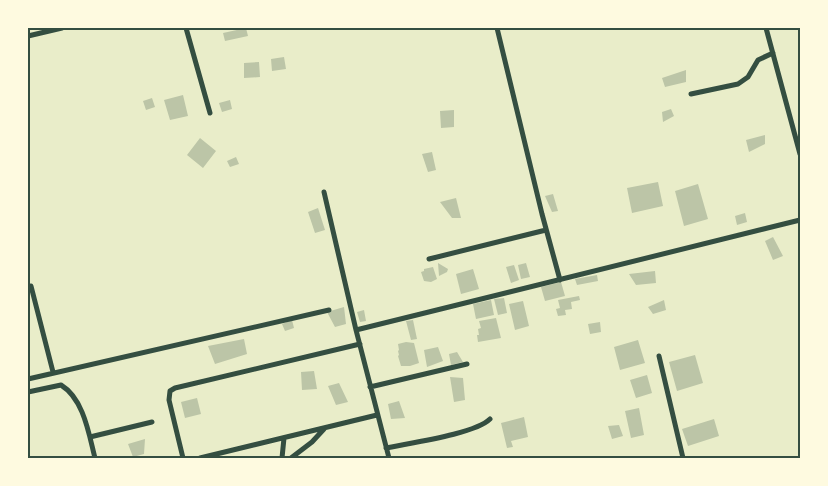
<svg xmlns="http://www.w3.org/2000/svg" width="828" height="486" font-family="Helvetica,sans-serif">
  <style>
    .building { fill: #bcc5a7 }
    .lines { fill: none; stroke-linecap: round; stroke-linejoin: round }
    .minor { stroke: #344e41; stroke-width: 5 }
    .neatline { fill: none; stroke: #344e41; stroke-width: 2 }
  </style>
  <rect width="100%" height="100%" fill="#e9edc9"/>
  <path class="building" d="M 246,28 L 248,36 L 225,41 L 223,33 Z
    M 284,57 L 286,69 L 272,71 L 271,59 Z
    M 259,62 L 260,77 L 244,78 L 244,63 Z
    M 686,70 L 686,82 L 665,87 L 662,78 Z
    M 183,95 L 188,116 L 170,120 L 164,100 Z
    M 152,98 L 155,107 L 146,110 L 143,101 Z
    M 230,100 L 232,109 L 222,112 L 219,103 Z
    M 671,109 L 674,116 L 663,122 L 662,112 Z
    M 454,110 L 454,127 L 441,128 L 440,111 Z
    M 765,135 L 765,144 L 749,152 L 746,140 Z
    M 200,138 L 216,151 L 203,168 L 187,155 Z
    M 432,152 L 436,170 L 428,172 L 422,154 Z
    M 236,157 L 239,164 L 230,167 L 227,161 Z
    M 658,182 L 663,206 L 632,213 L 627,188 Z
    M 698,184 L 708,219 L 684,226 L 675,191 Z
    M 553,194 L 558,211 L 552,212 L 545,196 Z
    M 456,198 L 461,218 L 452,218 L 440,202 Z
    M 318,208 L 325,230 L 315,233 L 308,212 Z
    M 745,213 L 747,222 L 737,225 L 735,216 Z
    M 773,237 L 783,256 L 773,260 L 765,241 Z
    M 438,263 L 448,269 L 447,272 L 439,276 Z
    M 526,263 L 530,277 L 521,279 L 518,265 Z
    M 514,265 L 519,280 L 511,283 L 506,267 Z
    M 433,267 L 437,279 L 431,282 L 424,281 L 421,272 L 424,271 L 424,269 Z
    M 473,269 L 479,289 L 461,294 L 456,274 Z
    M 655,271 L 656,283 L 636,285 L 629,274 Z
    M 597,275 L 598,281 L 577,285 L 575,279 Z
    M 561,282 L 565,296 L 545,301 L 541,287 Z
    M 579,296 L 580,300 L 571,302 L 572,309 L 565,310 L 566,315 L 558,316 L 556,309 L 560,308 L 558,300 Z
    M 504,298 L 507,313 L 498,315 L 494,299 Z
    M 491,300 L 494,315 L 476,319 L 473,304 Z
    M 664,300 L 666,310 L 653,314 L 648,307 Z
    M 523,301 L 529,326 L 515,330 L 509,304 Z
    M 344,307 L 346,324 L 335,327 L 327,312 Z
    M 364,310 L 366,321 L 360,322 L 357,312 Z
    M 496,318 L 501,338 L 478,342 L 477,335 L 479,335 L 478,329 L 481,328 L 479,321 Z
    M 292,320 L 294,328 L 285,331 L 282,324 Z
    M 413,320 L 417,339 L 411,340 L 406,321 Z
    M 600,322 L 601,332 L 590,334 L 588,324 Z
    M 244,339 L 247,354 L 215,364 L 208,346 Z
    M 638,340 L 645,363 L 620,370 L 614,347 Z
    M 406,342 L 414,343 L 419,363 L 410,366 L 401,366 L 398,356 L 399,355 L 398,351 L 399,350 L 398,344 Z
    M 438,347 L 443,361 L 427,367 L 424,350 Z
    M 457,352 L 463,362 L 451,365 L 449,354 Z
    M 695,355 L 703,383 L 677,391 L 669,362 Z
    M 314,371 L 317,389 L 302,390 L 301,372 Z
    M 647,375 L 652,393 L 636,398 L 630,380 Z
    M 450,377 L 463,378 L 465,400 L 454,402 Z
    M 339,383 L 348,402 L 336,405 L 328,386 Z
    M 197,398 L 201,414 L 185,418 L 181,402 Z
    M 399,401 L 405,418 L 391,419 L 388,404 Z
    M 639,408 L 644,435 L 631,438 L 625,411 Z
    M 524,417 L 528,437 L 511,441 L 513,447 L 507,448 L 501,423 Z
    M 714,419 L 719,436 L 688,446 L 682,429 Z
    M 619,425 L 623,436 L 612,439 L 608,426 Z
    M 145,439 L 144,454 L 133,457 L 128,444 Z"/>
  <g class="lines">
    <path class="minor" d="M 186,28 L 210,113
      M 497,28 L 542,214 L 560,280
      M 766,28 L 800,154
      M 28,36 L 62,28
      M 691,94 L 738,84 L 748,77 L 758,60 L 773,53
      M 324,192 L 356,330 L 389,458
      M 429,259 L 546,230
      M 31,286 L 53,372
      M 356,330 L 800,220
      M 659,356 L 683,458
      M 28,379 L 329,310
      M 370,387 L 467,364
      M 28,392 L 61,385 C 84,399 89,435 95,458
      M 90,437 L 152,422
      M 386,448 C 409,443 475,434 490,419
      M 183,458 L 169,400 L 170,391 L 175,388 L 360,344
      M 200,458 L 377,415
      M 282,458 L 284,438
      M 291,458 L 312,442 L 324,429"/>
  </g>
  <rect width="828" height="486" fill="none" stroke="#fefae0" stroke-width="58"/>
  <rect x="29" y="29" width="770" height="428" class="neatline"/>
</svg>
